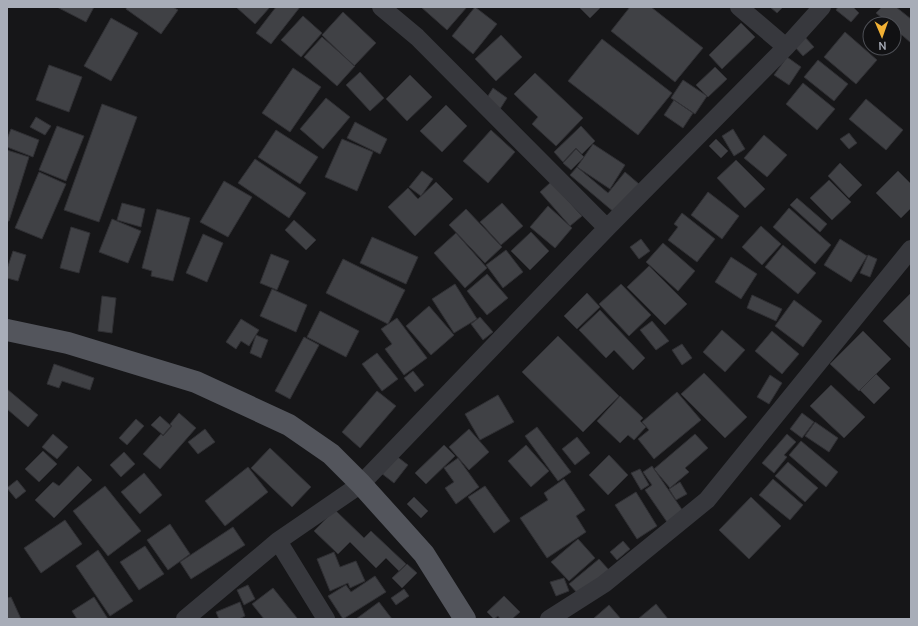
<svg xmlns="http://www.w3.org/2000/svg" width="918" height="626" font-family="Manrope,sans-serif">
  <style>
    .building { fill: #404145; stroke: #303034 }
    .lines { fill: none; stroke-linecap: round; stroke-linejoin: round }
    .street { stroke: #37383d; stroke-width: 18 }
    .primary { stroke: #53555c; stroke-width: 22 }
  </style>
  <rect width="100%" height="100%" fill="#161618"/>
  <path class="building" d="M 57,7 L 94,7 L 86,22 Z
    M 127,7 L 173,7 L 178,10 L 161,34 L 126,9 Z
    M 236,7 L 270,7 L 255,24 Z
    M 276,7 L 300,7 L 271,44 L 256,33 Z
    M 421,7 L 467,7 L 447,30 Z
    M 475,7 L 497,24 L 473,54 L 452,36 Z
    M 579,7 L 601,7 L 590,18 Z
    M 630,7 L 651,7 L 703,48 L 675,82 L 611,31 Z
    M 770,7 L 783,7 L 777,13 Z
    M 838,7 L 853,7 L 859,13 L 851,22 L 836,10 Z
    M 882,7 L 896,7 L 911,19 L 911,43 L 894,28 L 894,24 L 889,24 L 876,13 Z
    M 343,12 L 376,43 L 354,66 L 322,35 Z
    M 303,16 L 322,33 L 301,57 L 281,40 Z
    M 111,18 L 138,33 L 111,81 L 84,66 Z
    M 741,23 L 755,37 L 722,69 L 709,55 Z
    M 845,32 L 877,60 L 856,84 L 824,57 Z
    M 501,35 L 522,57 L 496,81 L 475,59 Z
    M 804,36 L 814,47 L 803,56 L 794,46 Z
    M 322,37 L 355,66 L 337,86 L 304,57 Z
    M 602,39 L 672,93 L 638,135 L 568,81 Z
    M 787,57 L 801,67 L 789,85 L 774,75 Z
    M 818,60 L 848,84 L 834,101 L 804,77 Z
    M 49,65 L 82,77 L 69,112 L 36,100 Z
    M 715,67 L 727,79 L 708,97 L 696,85 Z
    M 293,68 L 321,87 L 290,132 L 262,113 Z
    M 360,72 L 384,98 L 370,111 L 346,85 Z
    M 535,73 L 583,118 L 556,146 L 532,124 L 538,117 L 514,94 Z
    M 410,75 L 432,97 L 407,121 L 386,99 Z
    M 683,80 L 707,96 L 695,114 L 671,98 Z
    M 803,83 L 835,109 L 817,130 L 786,104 Z
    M 493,88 L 507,98 L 500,109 L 486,99 Z
    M 326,98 L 350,117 L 323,149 L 300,129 Z
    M 866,99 L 903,130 L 886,150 L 849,119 Z
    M 674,100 L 693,113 L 683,128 L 664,115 Z
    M 102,104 L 137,117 L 99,222 L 64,210 Z
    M 446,105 L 467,126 L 442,152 L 420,131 Z
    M 36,117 L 51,126 L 45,135 L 30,127 Z
    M 355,122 L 387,139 L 380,154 L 347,138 Z
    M 57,126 L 84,136 L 66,181 L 39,170 Z
    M 581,126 L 595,141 L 582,154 L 576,148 L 563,162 L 554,152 Z
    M 11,129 L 39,140 L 33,157 L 7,147 L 7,139 Z
    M 733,129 L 745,149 L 734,156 L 722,136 Z
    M 276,130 L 318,157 L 300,184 L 258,157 Z
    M 491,130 L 515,152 L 488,183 L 463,161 Z
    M 849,133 L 857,143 L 849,149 L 840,139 Z
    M 764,135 L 787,155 L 767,177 L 744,158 Z
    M 342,139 L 373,152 L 357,191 L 325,177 Z
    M 716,139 L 728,151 L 721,158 L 709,146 Z
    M 593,144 L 625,165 L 610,189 L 577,167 Z
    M 576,149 L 584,157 L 571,170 L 563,163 Z
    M 7,150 L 29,157 L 9,221 L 7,221 Z
    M 255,159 L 306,193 L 289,218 L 238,183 Z
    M 736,160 L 765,189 L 745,208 L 717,178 Z
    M 840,163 L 862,185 L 849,198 L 828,176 Z
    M 577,167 L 608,193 L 625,172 L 639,184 L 615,213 L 570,175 Z
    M 422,171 L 433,179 L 421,196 L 409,187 Z
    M 898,171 L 911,184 L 911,208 L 901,218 L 876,193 Z
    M 39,172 L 66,184 L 42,239 L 15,228 Z
    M 829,180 L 851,202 L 832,220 L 810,198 Z
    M 224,181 L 252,197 L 228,237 L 200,222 Z
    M 436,182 L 453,199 L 415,236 L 388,207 L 408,188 L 418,199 Z
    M 551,182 L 582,216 L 570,226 L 540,192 Z
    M 708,192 L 739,216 L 722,239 L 691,215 Z
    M 797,198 L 827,224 L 820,232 L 790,205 Z
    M 122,203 L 145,209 L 141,227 L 117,220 Z
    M 502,203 L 523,226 L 501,245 L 480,222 Z
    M 548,206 L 572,228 L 555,248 L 530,227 Z
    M 789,208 L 831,245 L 815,264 L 773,227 Z
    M 157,209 L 190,218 L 173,281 L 151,276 L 152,271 L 142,268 Z
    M 466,209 L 502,247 L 485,263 L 449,225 Z
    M 682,213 L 715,239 L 697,262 L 668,240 L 678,227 L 674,224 Z
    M 112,219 L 141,231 L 128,263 L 99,252 Z
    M 294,220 L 316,240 L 306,250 L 285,230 Z
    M 761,226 L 781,244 L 762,265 L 742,247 Z
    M 71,227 L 90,233 L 79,273 L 60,268 Z
    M 531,232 L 549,251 L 530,270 L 511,251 Z
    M 456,233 L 487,268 L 465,288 L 434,253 Z
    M 203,234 L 223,243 L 207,282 L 186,273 Z
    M 372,237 L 418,257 L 406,284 L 360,263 Z
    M 641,239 L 650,251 L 639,259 L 630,247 Z
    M 840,239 L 867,256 L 851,282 L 824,265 Z
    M 663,243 L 695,271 L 678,291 L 646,262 Z
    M 783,245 L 816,273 L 798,294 L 765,267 Z
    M 506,250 L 523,272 L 503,288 L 486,265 Z
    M 13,251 L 26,255 L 18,281 L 7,278 L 7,269 Z
    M 271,254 L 289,261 L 277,290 L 260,283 Z
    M 868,255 L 877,259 L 870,277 L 860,273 Z
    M 731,257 L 757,274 L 741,299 L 715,282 Z
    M 343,259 L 405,290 L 388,324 L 326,293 Z
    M 649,266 L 687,304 L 665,325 L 627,287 Z
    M 487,274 L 508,298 L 487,315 L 467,291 Z
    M 455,284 L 477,319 L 454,333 L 432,299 Z
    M 621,284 L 651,315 L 629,336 L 599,304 Z
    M 272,289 L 307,305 L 296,332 L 260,316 Z
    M 587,293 L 600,307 L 577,329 L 564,316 Z
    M 910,294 L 911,296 L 911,349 L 883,321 Z
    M 752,295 L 782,309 L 776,321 L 747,308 Z
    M 102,296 L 116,298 L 112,333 L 98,331 Z
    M 794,300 L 822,321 L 803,347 L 775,326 Z
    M 429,306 L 454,335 L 431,355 L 406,326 Z
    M 600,310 L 645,358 L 633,370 L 614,350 L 606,358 L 579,330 Z
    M 320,311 L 359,331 L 346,357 L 307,337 Z
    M 480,317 L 493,332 L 483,340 L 471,324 Z
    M 397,318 L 427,358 L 404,375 L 385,349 L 392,344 L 381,329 Z
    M 241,319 L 259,330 L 249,346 L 241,341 L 236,349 L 226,342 Z
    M 652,321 L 669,341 L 656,350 L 640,330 Z
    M 722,330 L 745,350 L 725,372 L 703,352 Z
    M 772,331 L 799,354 L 782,374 L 755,351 Z
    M 863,331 L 891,359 L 859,391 L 830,364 Z
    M 256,335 L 268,340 L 261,358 L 250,353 Z
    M 558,336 L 619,396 L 583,432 L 522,372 Z
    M 304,337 L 319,345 L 290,399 L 275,391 Z
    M 682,344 L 692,358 L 682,365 L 672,350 Z
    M 377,353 L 398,379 L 382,391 L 362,364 Z
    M 54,364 L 94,378 L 90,390 L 62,381 L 59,388 L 47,384 Z
    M 413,371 L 424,385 L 415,392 L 404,378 Z
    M 704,373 L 747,417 L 725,438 L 681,394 Z
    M 876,374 L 890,388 L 874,404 L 860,390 Z
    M 770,375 L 782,383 L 769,404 L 757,397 Z
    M 831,385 L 865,417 L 844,438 L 810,406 Z
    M 7,389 L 38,415 L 28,427 L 7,409 Z
    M 377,391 L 396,406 L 360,448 L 342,432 Z
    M 677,392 L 701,420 L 654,459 L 638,439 L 649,430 L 642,422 Z
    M 498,395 L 514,422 L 480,440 L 465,414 Z
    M 620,396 L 643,418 L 640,421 L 646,427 L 634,440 L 628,435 L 620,443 L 597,421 Z
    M 179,413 L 196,428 L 160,469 L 143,454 L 161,434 L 163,436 L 172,426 L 170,424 Z
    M 802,413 L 814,422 L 802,438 L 790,429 Z
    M 160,416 L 171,426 L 163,435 L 151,425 Z
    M 136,419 L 144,426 L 127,445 L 119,438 Z
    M 815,422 L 838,438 L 829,452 L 805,436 Z
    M 537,427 L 571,472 L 558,481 L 525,436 Z
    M 205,429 L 215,442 L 198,454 L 188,442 Z
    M 469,429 L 489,452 L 469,470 L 449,447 Z
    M 53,434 L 68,447 L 57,459 L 42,447 Z
    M 695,434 L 708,448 L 685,468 L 689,472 L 670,488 L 654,469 Z
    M 787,434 L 796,442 L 784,455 L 787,457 L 774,473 L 762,463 Z
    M 577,437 L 590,453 L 575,465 L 562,449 Z
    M 801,441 L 838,472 L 826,487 L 789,455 Z
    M 444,445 L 455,456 L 426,484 L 415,473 Z
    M 526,445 L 549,471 L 531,487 L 508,461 Z
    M 270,448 L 311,487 L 292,507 L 251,468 Z
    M 43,451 L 57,464 L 39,482 L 25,469 Z
    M 124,452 L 135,464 L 121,477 L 110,465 Z
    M 395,455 L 408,465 L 394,483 L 381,473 Z
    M 609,455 L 628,475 L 608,495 L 589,475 Z
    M 458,458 L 479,487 L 456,504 L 445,488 L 454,482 L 444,468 Z
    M 788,462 L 818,488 L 805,502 L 775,476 Z
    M 78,466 L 92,480 L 54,518 L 35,500 L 53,482 L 59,486 Z
    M 652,466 L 683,511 L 667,522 L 645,490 L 652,485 L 643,472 Z
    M 248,467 L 268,492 L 225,526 L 205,501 Z
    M 640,469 L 649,485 L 641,490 L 631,473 Z
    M 144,473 L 162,495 L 140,514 L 121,492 Z
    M 564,479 L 585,510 L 576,516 L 586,532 L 547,558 L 520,518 L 548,500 L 544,493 Z
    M 773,479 L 803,505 L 790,520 L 759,495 Z
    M 17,480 L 26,491 L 16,499 L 7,488 Z
    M 680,482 L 687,494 L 676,500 L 669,489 Z
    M 105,486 L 141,531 L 108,556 L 73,511 Z
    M 485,486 L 510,521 L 494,533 L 468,497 Z
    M 636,492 L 657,526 L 637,539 L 615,505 Z
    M 414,497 L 428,511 L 421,518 L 407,504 Z
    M 751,497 L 781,526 L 749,559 L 719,530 Z
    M 335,510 L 364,538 L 371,531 L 406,564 L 399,571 L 386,558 L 376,568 L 350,542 L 338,554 L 314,531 Z
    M 65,520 L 82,544 L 41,573 L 24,548 Z
    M 170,524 L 190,554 L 168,570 L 147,540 Z
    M 233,527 L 245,545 L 191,579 L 180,562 Z
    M 578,539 L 595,558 L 569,581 L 551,562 Z
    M 623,541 L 630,549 L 617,560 L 610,552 Z
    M 145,546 L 164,574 L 139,590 L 120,562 Z
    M 98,550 L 133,601 L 110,616 L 76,566 Z
    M 334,552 L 340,567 L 356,561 L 365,581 L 350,588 L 348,583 L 330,591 L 317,559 Z
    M 599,559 L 609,570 L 579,595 L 569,584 Z
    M 407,564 L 417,573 L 402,588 L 392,578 Z
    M 375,576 L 386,592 L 343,619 L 328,596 L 346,585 L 351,592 Z
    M 564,578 L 569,591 L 556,596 L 550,582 Z
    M 248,585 L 255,599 L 244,605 L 237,590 Z
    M 273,588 L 297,618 L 296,619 L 264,619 L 252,604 Z
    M 404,589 L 409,596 L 396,605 L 391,598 Z
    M 504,596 L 520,612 L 512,619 L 500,619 L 498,616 L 494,619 L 487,612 Z
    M 11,597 L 21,619 L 7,619 L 7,598 Z
    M 94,597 L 108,619 L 77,619 L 72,611 Z
    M 240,602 L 245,616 L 239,619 L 219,619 L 216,612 Z
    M 379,602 L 392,619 L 356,619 Z
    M 656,604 L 668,619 L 638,619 Z
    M 609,605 L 621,619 L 593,619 Z"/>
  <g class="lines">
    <path class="street" d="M 381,7 L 417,37 L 607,228
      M 739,7 L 786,47
      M 278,541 L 326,619
      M 185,619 L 278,541 L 361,484 L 607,228 L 786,47 L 822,7
      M 549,619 L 604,584 L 707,500 L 911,249"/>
    <path class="primary" d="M 7,330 L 68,343 L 196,382 L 289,425 L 331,454 L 361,484 L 424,554 L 465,619"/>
  </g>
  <rect width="918" height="626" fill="none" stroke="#a8adb8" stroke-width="16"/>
  <g transform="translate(882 36) rotate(178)"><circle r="19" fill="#111113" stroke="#4d4f55"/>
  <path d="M0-3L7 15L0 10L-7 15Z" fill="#f2b134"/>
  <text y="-6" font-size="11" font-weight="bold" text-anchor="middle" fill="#a8adb8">N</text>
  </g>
</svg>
